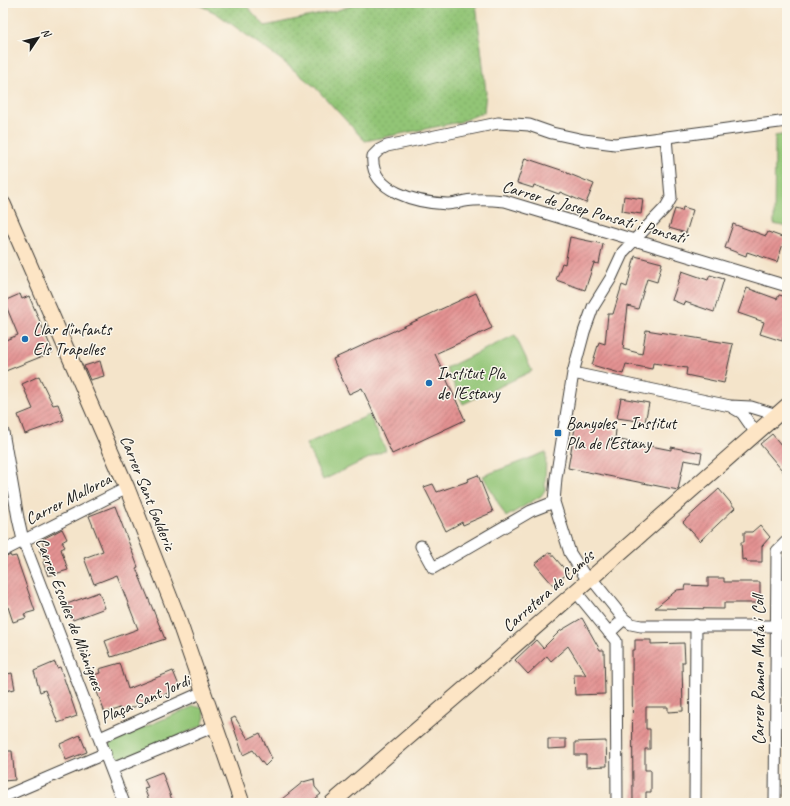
<svg xmlns="http://www.w3.org/2000/svg" width="790" height="806" font-family="Caveat,sans-serif">
  <style>
    .grass { fill: url(#grass-dots); stroke: #577049 }
    .park { fill: #92c576; stroke: #577049 }
    .building { fill: url(#building-hatch) }
    .lines { fill: none; stroke-linecap: round; stroke-linejoin: round }
    .street-casing { stroke: #3c3a36; stroke-width: 13 }
    .secondary-casing { stroke: #3c3a36; stroke-width: 17 }
    .street { stroke: #fff; stroke-width: 11 }
    .secondary { stroke: #fde5c5; stroke-width: 15 }
    .poi-dot { fill: #1f6fb2; stroke: #fbf7ec; stroke-width: 1.5 }
    .labels { text-anchor: middle; dominant-baseline: central; stroke-width: 3; stroke-linejoin: round; paint-order: stroke }
    .street-label { font-size: 17px; fill: #1c1c1c; stroke: #fbf7ec }
    .poi-label { font-size: 17px; fill: #1c1c1c; stroke: #fbf7ec; text-anchor: start }
  </style>
  <defs>
    <pattern id="grass-dots" width="8" height="8" patternUnits="userSpaceOnUse"><rect width="8" height="8" fill="#92c576"/><path d="M2 2h.1M6 6h.1" fill="none" stroke="#7da966" stroke-width="1.8" stroke-linecap="round"/></pattern>
    <pattern id="building-hatch" width="6" height="6" patternUnits="userSpaceOnUse"><rect width="6" height="6" fill="#e39292"/><path d="M-1 1l2-2M0 6l6-6M5 7l2-2" fill="none" stroke="#b77676"/></pattern>
  </defs>
  <rect width="100%" height="100%" fill="#fbf7ec"/>
  <filter id="ink" filterUnits="userSpaceOnUse"><feTurbulence type="fractalNoise" baseFrequency=".025" numOctaves="2"/><feDisplacementMap in="SourceGraphic" scale="8" xChannelSelector="R" yChannelSelector="G"/><feConvolveMatrix kernelMatrix="1 2 1 2 8 2 1 2 1" color-interpolation-filters="sRGB"/></filter>
  <filter id="wash" filterUnits="userSpaceOnUse"><feTurbulence type="fractalNoise" baseFrequency=".012" numOctaves="4" result="noise"/><feDisplacementMap in="SourceGraphic" scale="16" xChannelSelector="R" yChannelSelector="G"/><feGaussianBlur stdDeviation="0.9" result="paint"/><feColorMatrix in="noise" values="0 0 0 0 0 0 0 0 0 0 0 0 0 0 0 0 0 1.4 0 .05"/><feComposite in="paint" operator="in"/></filter>
  <g filter="url(#wash)">
    <rect width="100%" height="100%" fill="#f4e4ca"/>
    <path class="grass" d="M 195,3 L 244,3 L 265,26 L 335,11 L 360,3 L 476,3 L 486,92 L 484,112 L 460,122 L 365,141 L 315,87 L 280,59 L 216,13 Z"/>
    <path class="park" d="M 787,134 L 787,227 L 774,224 L 775,136 Z
      M 515,335 L 532,371 L 463,404 L 446,368 Z
      M 369,415 L 386,450 L 323,480 L 306,444 Z
      M 546,452 L 545,490 L 541,496 L 506,517 L 483,476 Z
      M 194,706 L 203,708 L 205,717 L 202,726 L 120,761 C 111,760 109,753 109,745 L 112,741 Z"/>
    <g id="blocks">
      <path class="building" d="M 525,158 L 567,172 L 567,173 L 594,184 L 586,203 L 560,192 L 559,194 L 534,185 L 533,188 L 517,183 Z
        M 624,196 L 643,199 L 641,214 L 622,211 Z
        M 683,207 L 693,210 L 686,233 L 669,228 L 675,209 L 682,211 Z
        M 733,224 L 766,236 L 768,232 L 785,238 L 777,262 L 747,252 L 746,256 L 725,248 Z
        M 570,237 L 603,244 L 599,264 L 594,263 L 585,290 L 556,280 L 562,263 L 565,264 Z
        M 635,256 L 662,263 L 657,282 L 647,279 L 638,309 L 628,306 L 623,349 L 642,354 L 646,330 L 733,344 L 724,383 L 686,375 L 687,368 L 653,363 L 652,369 L 626,364 L 623,374 L 592,365 L 599,342 L 605,344 L 608,314 L 613,314 L 622,285 L 627,287 Z
        M 682,271 L 708,280 L 710,275 L 724,279 L 714,312 L 685,302 L 684,305 L 672,300 Z
        M 747,288 L 777,299 L 779,295 L 787,297 L 787,325 L 782,341 L 760,334 L 764,322 L 738,313 Z
        M 476,293 L 492,328 L 435,354 L 465,420 L 392,454 L 362,388 L 349,394 L 333,359 Z
        M 20,294 L 22,299 L 29,296 L 53,352 L 3,372 L 3,341 L 18,335 L 4,301 Z
        M 100,361 L 104,376 L 90,380 L 84,366 Z
        M 39,376 L 53,405 L 58,404 L 64,420 L 25,434 L 18,415 L 33,409 L 22,384 Z
        M 621,398 L 649,403 L 645,422 L 617,418 Z
        M 576,422 L 616,430 L 615,439 L 671,450 L 671,447 L 702,453 L 700,463 L 684,460 L 678,490 L 568,468 Z
        M 772,434 L 787,452 L 787,476 L 760,444 Z
        M 478,475 L 493,512 L 463,525 L 462,522 L 446,531 L 424,487 L 433,484 L 437,492 L 469,481 L 468,479 Z
        M 719,489 L 735,508 L 700,541 L 683,522 Z
        M 115,506 L 138,567 L 136,568 L 165,639 L 111,657 L 105,641 L 138,629 L 117,575 L 94,584 L 84,558 L 103,551 L 89,516 Z
        M 760,525 L 770,537 L 762,546 L 762,562 L 747,562 L 746,559 L 742,560 L 741,542 L 744,542 L 744,532 L 752,532 Z
        M 62,529 L 67,539 L 62,542 L 65,547 L 61,549 L 68,570 L 48,576 L 43,562 L 45,561 L 39,550 L 45,547 L 41,540 Z
        M 550,552 L 568,573 L 553,585 L 535,564 Z
        M 10,555 L 11,557 L 16,556 L 35,611 L 24,614 L 26,618 L 13,622 L 8,607 L 3,609 L 3,559 Z
        M 708,578 L 724,578 L 724,582 L 760,582 L 760,603 L 724,603 L 724,609 L 655,608 L 677,590 L 685,589 L 686,585 L 708,586 Z
        M 99,592 L 105,608 L 73,620 L 67,604 Z
        M 582,618 L 600,650 L 604,650 L 605,694 L 575,695 L 574,675 L 586,675 L 568,646 L 551,661 L 547,656 L 528,674 L 515,660 L 536,640 L 543,648 L 560,631 Z
        M 635,640 L 651,640 L 651,644 L 684,643 L 685,662 L 682,662 L 683,711 L 668,712 L 668,707 L 646,707 L 646,729 L 650,729 L 650,749 L 645,749 L 645,770 L 651,770 L 651,792 L 646,792 L 646,801 L 633,802 L 632,650 L 635,650 Z
        M 55,662 L 57,668 L 60,667 L 77,716 L 58,723 L 45,690 L 40,692 L 34,671 Z
        M 120,663 L 128,689 L 173,671 L 180,688 L 137,706 L 121,711 L 120,708 L 105,713 L 91,676 L 100,673 L 99,669 Z
        M 12,673 L 15,689 L 5,691 L 3,675 Z
        M 235,717 L 248,739 L 260,733 L 272,759 L 265,766 L 253,750 L 243,755 L 231,719 Z
        M 80,735 L 87,752 L 66,760 L 60,744 Z
        M 548,739 L 566,739 L 566,748 L 548,749 Z
        M 606,741 L 607,766 L 586,767 L 586,755 L 575,755 L 575,742 Z
        M 3,751 L 12,751 L 15,780 L 3,781 Z
        M 162,772 L 173,803 L 150,803 L 144,788 L 148,787 L 144,779 Z
        M 314,779 L 315,787 L 321,794 L 310,803 L 277,803 L 303,782 Z"/>
    </g>
  </g>
  <g filter="url(#ink)">
    <use href="#blocks" fill-opacity="0" stroke="#3c3a36" stroke-width="1"/>
    <g class="lines">
      <defs>
        <path id="street" d="M 787,121 L 615,144 L 584,140 L 552,133 L 529,125 L 498,123 L 387,146 L 379,150 L 373,156 C 369,192 419,203 447,204 C 456,204 465,200 474,200 C 484,199 495,200 505,201 L 787,286
          M 573,373 L 730,406 L 751,407 L 777,415
          M 730,406 L 742,413 L 756,433
          M 3,432 L 18,518 L 23,540 L 124,803
          M 421,546 L 433,568 L 531,511 L 554,502
          M 3,551 L 127,488
          M 591,578 L 624,619 L 631,624 L 641,626 L 787,626
          M 588,581 L 570,553 L 554,502 L 556,478 L 573,373 L 584,332 L 593,307 L 611,278 L 623,252 L 666,207 L 671,198 L 666,137
          M 576,592 L 616,641 L 617,803
          M 609,633 L 624,619
          M 100,738 L 203,692
          M 112,769 L 215,726
          M 3,797 L 106,753
          M 695,803 L 696,625
          M 775,803 L 777,551 L 787,541"/>
        <path id="secondary" d="M 3,204 L 127,488 L 176,613 L 242,803
          M 332,803 L 498,660 L 787,406"/>
      </defs>
      <use href="#street" class="street-casing"/>
      <use href="#secondary" class="secondary-casing"/>
      <use href="#street" class="street"/>
      <use href="#secondary" class="secondary"/>
    </g>
  </g>
  <g class="poi-dot">
    <circle cx="25" cy="339" r="4"/>
    <circle cx="429" cy="383" r="4"/>
    <rect x="554" y="429" width="8" height="8" rx="2"/>
  </g>
  <g class="labels">
    <g class="street-label">
      <text transform="translate(594 212) rotate(16)">Carrer de Josep Ponsatí i Ponsatí</text>
      <text transform="translate(148 493) rotate(68)">Carrer Sant Galderic</text>
      <text transform="translate(68 499) rotate(-27)">Carrer Mallorca</text>
      <text transform="translate(548 591) rotate(-41)">Carretera de Camós</text>
      <text transform="translate(70 614) rotate(69)">Carrer Escoles de Miànigues</text>
      <text transform="translate(758 670) rotate(-90)">Carrer Ramon Mata i Coll</text>
      <text transform="translate(145 699) rotate(-24)">Plaça Sant Jordi</text>
    </g>
    <g class="poi-label">
      <text x="33" y="329">Llar d'infants<tspan x="33" dy="20">Els Trapelles</tspan></text>
      <text x="437" y="373">Institut Pla<tspan x="437" dy="20">de l'Estany</tspan></text>
      <text x="566" y="423">Banyoles - Institut<tspan x="566" dy="20">Pla de l'Estany</tspan></text>
    </g>
  </g>
  <rect width="790" height="806" fill="none" stroke="#fbf7ec" stroke-width="16"/>
  <g transform="translate(38 38) rotate(55)" stroke="#fbf7ec" stroke-width="3" paint-order="stroke">
  <path d="M0-3L7 15L0 10L-7 15Z" fill="#1c1c1c"/>
  <text y="-6" font-size="11" font-weight="bold" text-anchor="middle" fill="#1c1c1c">N</text>
  </g>
</svg>
